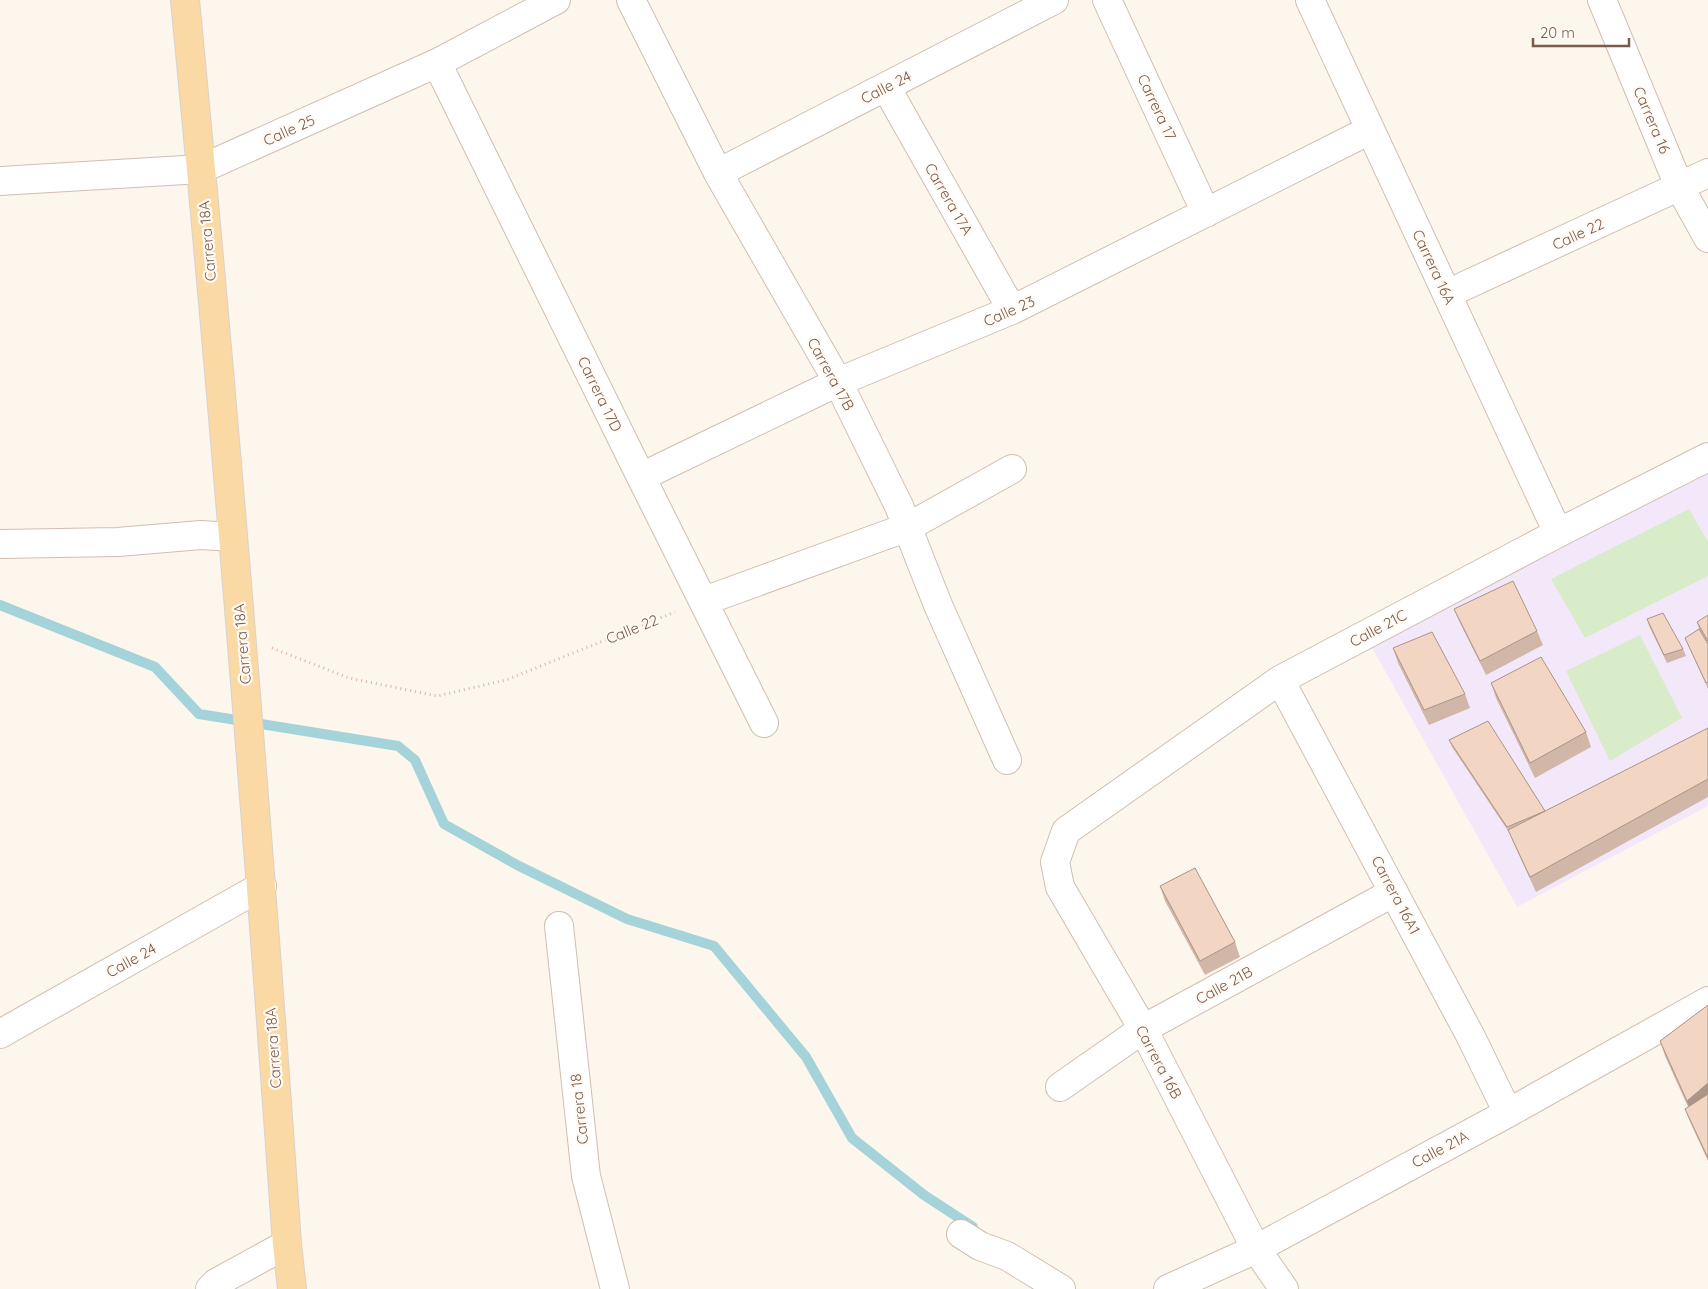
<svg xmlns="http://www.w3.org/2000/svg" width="1708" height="1289" font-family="Quicksand,sans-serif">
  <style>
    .education { fill: #f3e8fa }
    .green { fill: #d8ecc9 }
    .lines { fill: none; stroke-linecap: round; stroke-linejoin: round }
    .stream { stroke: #a5d3da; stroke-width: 10 }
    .minor-casing { stroke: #d1beb0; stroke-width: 30 }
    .major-casing { stroke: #dad1cd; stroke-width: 30 }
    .path { stroke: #d9b8a5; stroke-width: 3; stroke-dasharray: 1 4; stroke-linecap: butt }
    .minor { stroke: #fff; stroke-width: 28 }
    .major { stroke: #fbd9a5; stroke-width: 28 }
    .wall { fill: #d1b7a8 }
    .shaded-wall { fill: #aa9588 }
    .building { fill: #f3d5c3; stroke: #aa9588 }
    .labels { text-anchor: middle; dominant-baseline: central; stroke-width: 4.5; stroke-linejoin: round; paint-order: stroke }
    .street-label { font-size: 15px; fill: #7a5c4d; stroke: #fffaf3 }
  </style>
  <rect width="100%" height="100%" fill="#fdf6ec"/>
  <path class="education" d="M 1708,468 L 1708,806 L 1517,907 L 1370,644 Z"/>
  <path class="green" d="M 1689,509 L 1708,542 L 1708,576 L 1585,638 L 1551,579 Z
    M 1640,635 L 1682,718 L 1610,761 L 1566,671 Z"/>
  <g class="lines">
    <path class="stream" d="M 0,605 L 155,667 L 199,714 L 398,746 L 415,760 L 444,824 L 517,865 L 627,919 L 714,946 L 806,1057 L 852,1138 L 924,1195 L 973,1227"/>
    <defs>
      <path id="minor" d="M 631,0 L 718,173 L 838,382 L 899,506 L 938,605 L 1007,760
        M 1107,0 L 1206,213
        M 1310,0 L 1558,533
        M 1602,0 L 1679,186 L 1708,238
        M 437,63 L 641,477 L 764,723
        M 886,87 L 1012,310
        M 718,173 L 1054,0
        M 0,181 L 201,169 L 437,63 L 556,0
        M 1447,294 L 1708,173
        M 641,477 L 838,382 L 1012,310 L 1370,130
        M 0,544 L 118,542 L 201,535 L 233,537
        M 704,601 L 908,527 L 1012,469
        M 1280,680 L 1471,1037 L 1508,1113
        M 559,926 L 586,1176 L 615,1289
        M 0,1034 L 262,886
        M 1060,1087 L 1143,1029 L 1394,892
        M 961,1234 L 980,1246 L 1007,1256 L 1061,1289
        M 210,1289 L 216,1283 L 287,1244
        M 1168,1289 L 1256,1249 L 1508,1113 L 1708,1001
        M 1284,1289 L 1256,1249 L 1143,1029 L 1060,887 L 1055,862 L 1066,831 L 1280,680 L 1558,533 L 1708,457"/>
      <path id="major" d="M 185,0 C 225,414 258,829 287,1244 L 292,1289"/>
    </defs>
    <use href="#minor" class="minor-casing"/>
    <use href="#major" class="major-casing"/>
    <path class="path" d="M 272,648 L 349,678 L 437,696 L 506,680 L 675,612"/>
    <use href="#minor" class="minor"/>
    <use href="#major" class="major"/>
  </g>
  <path class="wall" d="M 1454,609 L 1537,631 L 1543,645 L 1486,675 L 1460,623 Z
    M 1708,615 L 1708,689 L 1685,638 L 1699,629 L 1697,622 Z
    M 1647,619 L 1683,649 L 1686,656 L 1667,663 L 1649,626 Z
    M 1393,648 L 1465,694 L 1470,708 L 1429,725 L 1398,663 Z
    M 1491,683 L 1586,732 L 1591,747 L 1535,778 L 1496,698 Z
    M 1708,729 L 1708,797 L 1536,892 L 1514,844 L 1510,834 L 1452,747 L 1449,740 L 1545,811 Z
    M 1160,886 L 1235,942 L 1240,957 L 1205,975 L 1165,901 Z
    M 1708,1005 L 1708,1161 L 1691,1124 L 1685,1109 L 1688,1107 L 1665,1056 L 1660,1041 Z"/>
  <path class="shaded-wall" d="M 1708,1083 L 1708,1102 L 1692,1116 L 1687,1101 Z"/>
  <path class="building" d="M 1513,581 L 1537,631 L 1480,661 L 1454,609 Z
    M 1663,613 L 1683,649 L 1664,655 L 1647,619 Z
    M 1708,615 L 1708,641 L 1697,622 Z
    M 1699,629 L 1708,644 L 1708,682 L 1706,683 L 1685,638 Z
    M 1432,632 L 1465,694 L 1424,710 L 1393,648 Z
    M 1541,657 L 1586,732 L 1530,763 L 1491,683 Z
    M 1488,721 L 1545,811 L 1507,827 L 1449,740 Z
    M 1708,728 L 1708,779 L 1530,877 L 1508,830 Z
    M 1195,868 L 1235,942 L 1200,961 L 1160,886 Z
    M 1708,1005 L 1708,1083 L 1687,1101 L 1660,1041 Z
    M 1708,1094 L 1708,1158 L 1685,1109 Z"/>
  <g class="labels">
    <g class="street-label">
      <text transform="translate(886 87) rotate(-27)">Calle 24</text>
      <text transform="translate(1157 107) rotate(65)">Carrera 17</text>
      <text transform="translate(1652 120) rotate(67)">Carrera 16</text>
      <text transform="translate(289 130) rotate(-24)">Calle 25</text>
      <text transform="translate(949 199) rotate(60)">Carrera 17A</text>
      <text transform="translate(1578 234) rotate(-25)">Calle 22</text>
      <text transform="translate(207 241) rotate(-95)">Carrera 18A</text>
      <text transform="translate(1434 267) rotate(65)">Carrera 16A</text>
      <text transform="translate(1009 311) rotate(-24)">Calle 23</text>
      <text transform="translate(831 374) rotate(61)">Carrera 17B</text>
      <text transform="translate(600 394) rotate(64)">Carrera 17D</text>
      <text transform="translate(1378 628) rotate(-28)">Calle 21C</text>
      <text transform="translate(632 629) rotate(-22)">Calle 22</text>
      <text transform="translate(242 644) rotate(-95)">Carrera 18A</text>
      <text transform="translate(1396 895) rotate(62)">Carrera 16A1</text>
      <text transform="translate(131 960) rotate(-29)">Calle 24</text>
      <text transform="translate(1224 985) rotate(-29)">Calle 21B</text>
      <text transform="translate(273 1048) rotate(-94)">Carrera 18A</text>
      <text transform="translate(1159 1062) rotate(62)">Carrera 16B</text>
      <text transform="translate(579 1109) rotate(-96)">Carrera 18</text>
      <text transform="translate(1440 1149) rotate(-28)">Calle 21A</text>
    </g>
  </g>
  <path d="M1533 38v8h96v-8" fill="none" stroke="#7a5c4d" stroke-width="2.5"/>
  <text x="1540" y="38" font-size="15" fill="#7a5c4d" stroke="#fffaf3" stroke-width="4" paint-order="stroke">20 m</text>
</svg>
